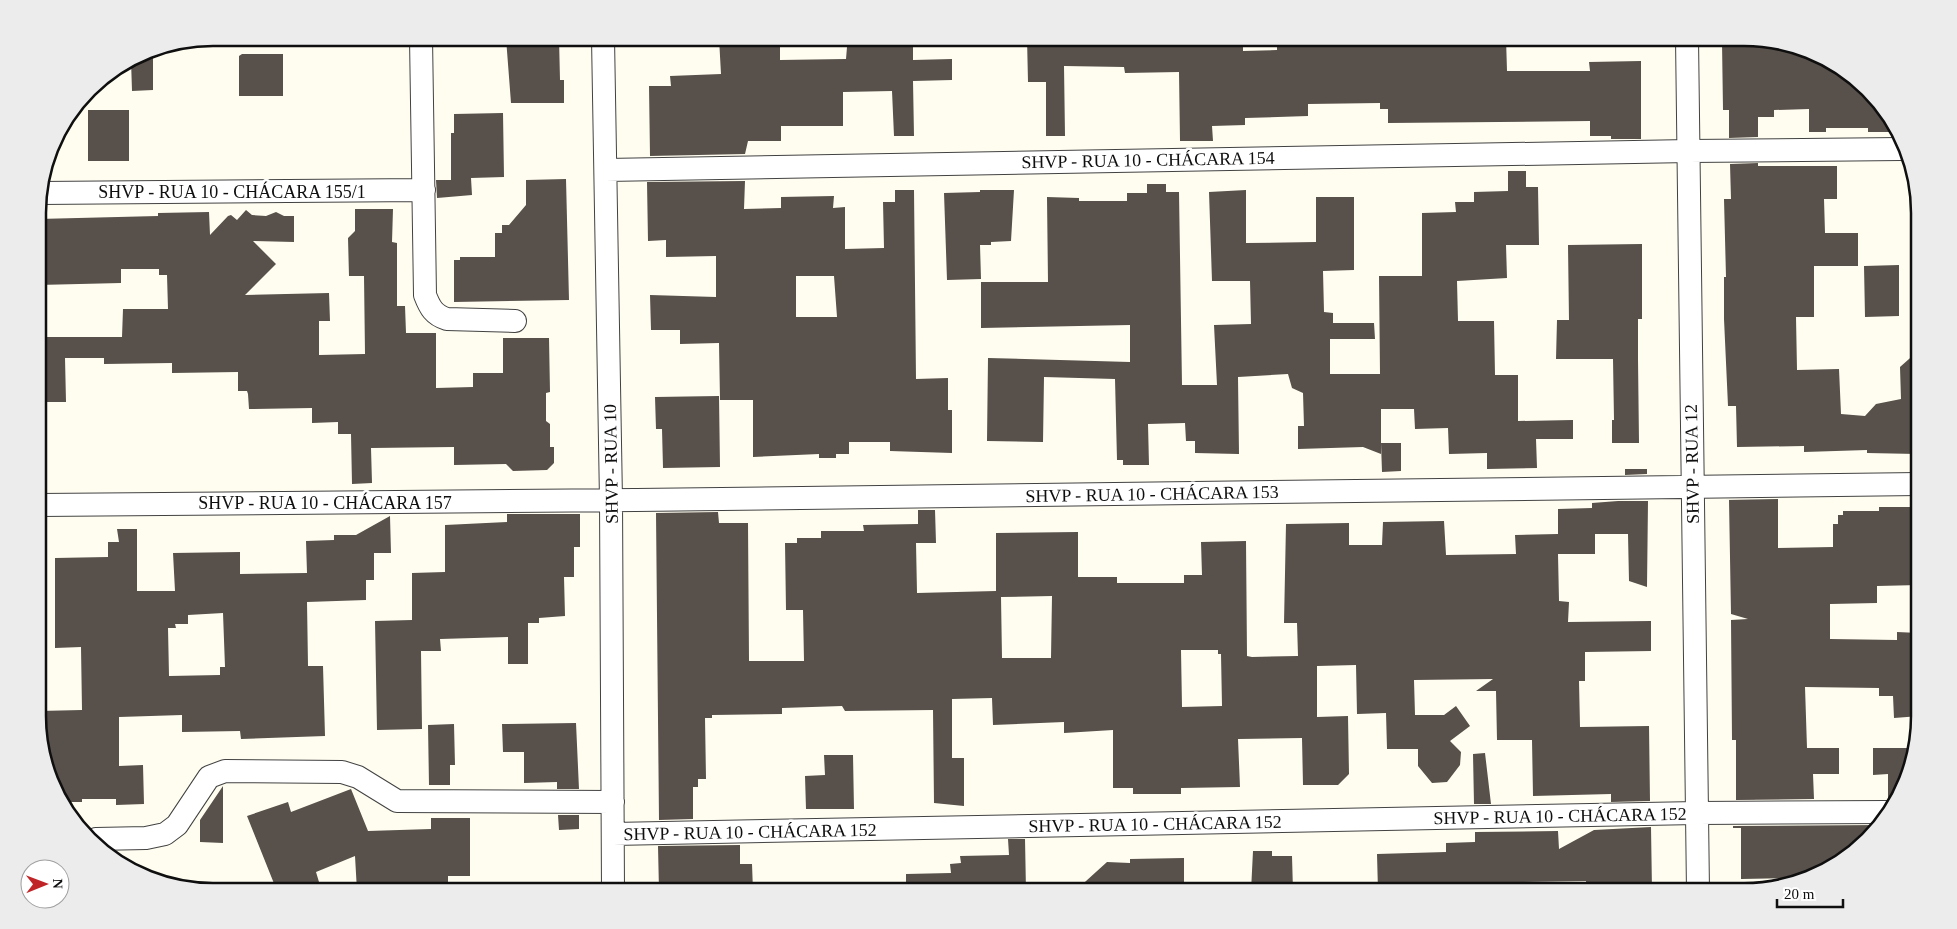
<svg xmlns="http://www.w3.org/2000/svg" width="1957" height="929" font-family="Georgia,serif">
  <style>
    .building { fill: #58504b; fill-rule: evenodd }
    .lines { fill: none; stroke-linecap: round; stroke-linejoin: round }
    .minor-casing { stroke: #424242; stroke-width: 24 }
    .minor { stroke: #fff; stroke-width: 22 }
    .labels { text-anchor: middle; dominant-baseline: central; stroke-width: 5; stroke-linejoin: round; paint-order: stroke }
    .street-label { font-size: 18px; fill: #0f0f0f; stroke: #fff }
    .rim { fill: none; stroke: #0f0f0f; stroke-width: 2.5 }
  </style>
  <rect width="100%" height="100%" fill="#fffdf0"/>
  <path class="building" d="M 506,38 L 559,38 L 560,80 L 564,80 L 564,103 L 511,103 Z
    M 719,38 L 780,38 L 780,60 L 846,59 L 847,47 L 890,47 L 890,44 L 913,43 L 913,60 L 952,59 L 952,80 L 913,81 L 914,136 L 894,136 L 892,91 L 843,92 L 843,126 L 781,126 L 781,141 L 748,141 L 745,154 L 650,156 L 649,86 L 671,86 L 670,76 L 721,74 Z
    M 1027,38 L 1243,38 L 1243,51 L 1277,50 L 1277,44 L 1324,43 L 1324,38 L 1389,38 L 1389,47 L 1429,43 L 1429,38 L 1506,38 L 1507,71 L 1590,71 L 1589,62 L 1641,61 L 1641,139 L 1611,139 L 1611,136 L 1590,136 L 1590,121 L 1388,123 L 1388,109 L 1380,109 L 1380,103 L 1308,104 L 1308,116 L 1245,118 L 1245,125 L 1212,126 L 1213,141 L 1180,141 L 1179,72 L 1125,73 L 1124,67 L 1064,66 L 1065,136 L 1046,136 L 1046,82 L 1028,82 Z
    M 1763,41 L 1811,51 L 1883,107 L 1894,132 L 1868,132 L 1868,128 L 1826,128 L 1826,132 L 1809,132 L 1809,109 L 1774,110 L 1774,117 L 1758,117 L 1758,137 L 1729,138 L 1729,110 L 1723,110 L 1722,42 Z
    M 153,50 L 153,90 L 132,91 L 131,60 Z
    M 242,54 L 283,54 L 283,96 L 239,96 L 239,56 Z
    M 88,110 L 129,110 L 129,161 L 88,161 Z
    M 503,113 L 504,177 L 471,178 L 472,195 L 437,198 L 436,180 L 451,180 L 451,133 L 454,133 L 454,114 Z
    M 1758,163 L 1758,166 L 1837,166 L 1837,199 L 1824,199 L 1825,233 L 1858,233 L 1858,266 L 1814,266 L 1814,317 L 1796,317 L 1797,370 L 1839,369 L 1841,414 L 1865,416 L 1876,404 L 1901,399 L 1900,367 L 1918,351 L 1917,454 L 1867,453 L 1867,450 L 1804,452 L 1804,446 L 1737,447 L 1736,406 L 1728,406 L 1724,319 L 1724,277 L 1726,277 L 1724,199 L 1731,199 L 1730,164 Z
    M 1508,171 L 1526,171 L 1526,187 L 1538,187 L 1539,245 L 1506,245 L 1507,278 L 1457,281 L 1458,321 L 1494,321 L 1495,375 L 1518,375 L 1518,421 L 1573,420 L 1573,439 L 1536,439 L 1537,468 L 1487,469 L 1487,453 L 1449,454 L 1448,428 L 1415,429 L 1414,409 L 1381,409 L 1381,454 L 1363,447 L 1298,449 L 1298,426 L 1304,426 L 1303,393 L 1292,388 L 1288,374 L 1238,377 L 1239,454 L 1195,453 L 1195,441 L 1186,441 L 1185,423 L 1148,424 L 1149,465 L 1123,465 L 1123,460 L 1117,460 L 1115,379 L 1044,377 L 1043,442 L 987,441 L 988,358 L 1130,362 L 1130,325 L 981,328 L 981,282 L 1048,282 L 1047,197 L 1079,198 L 1079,201 L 1127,201 L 1127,193 L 1147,193 L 1147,184 L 1166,184 L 1166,192 L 1179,192 L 1182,385 L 1217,385 L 1214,325 L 1251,324 L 1250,281 L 1212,281 L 1209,192 L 1246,190 L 1246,243 L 1316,242 L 1316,197 L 1354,197 L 1354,270 L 1323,271 L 1324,312 L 1333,313 L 1333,323 L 1374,323 L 1375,339 L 1330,339 L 1330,374 L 1380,374 L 1379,276 L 1422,276 L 1422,213 L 1456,212 L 1455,202 L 1474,202 L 1474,192 L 1508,191 Z
    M 566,179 L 569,300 L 454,302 L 454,260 L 460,260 L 460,257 L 495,257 L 495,233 L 502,233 L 502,225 L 509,225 L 526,205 L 526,180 Z
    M 745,181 L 744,209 L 781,208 L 781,197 L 834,196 L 833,208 L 845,207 L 845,249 L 884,248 L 883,202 L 895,202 L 895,190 L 914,190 L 916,379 L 948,378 L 948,410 L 952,410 L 952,453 L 890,451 L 890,442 L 849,442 L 849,454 L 836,454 L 836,458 L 819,458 L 819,454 L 753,457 L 753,400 L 720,400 L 719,343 L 680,344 L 680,330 L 651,330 L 650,295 L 716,297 L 716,256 L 666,257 L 666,240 L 648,241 L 647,182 ZM 796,276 L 834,276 L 837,317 L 796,317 Z
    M 980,190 L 1014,190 L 1011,241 L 991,242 L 991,245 L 980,245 L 981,279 L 947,280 L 944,193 L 980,192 Z
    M 355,209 L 393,209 L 392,242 L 397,243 L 397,306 L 405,306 L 406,333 L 436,333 L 436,388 L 473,387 L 473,373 L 503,373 L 503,338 L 549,338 L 550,392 L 546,393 L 546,421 L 550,424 L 550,447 L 554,447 L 554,463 L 547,470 L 513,471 L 506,464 L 454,465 L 454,447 L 371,448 L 372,483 L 352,484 L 351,434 L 338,434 L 338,422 L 312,423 L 312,408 L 249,409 L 248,394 L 247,391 L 238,391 L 238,372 L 172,373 L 172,363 L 104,364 L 104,358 L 65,358 L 66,402 L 39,402 L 38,337 L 122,337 L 123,309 L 168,309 L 167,275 L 159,275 L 159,269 L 121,269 L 121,283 L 38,285 L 38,219 L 158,216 L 158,213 L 209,212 L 210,235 L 228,216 L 231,215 L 237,220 L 246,210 L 252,215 L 266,216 L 276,212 L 284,216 L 294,216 L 294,242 L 253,241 L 276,264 L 245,295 L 329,293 L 330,321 L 319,321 L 319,355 L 365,354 L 364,276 L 349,276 L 348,238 L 355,231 Z
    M 1642,244 L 1642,319 L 1638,319 L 1638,359 L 1639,443 L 1612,443 L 1612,420 L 1614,420 L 1613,359 L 1556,359 L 1557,320 L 1569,320 L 1568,245 Z
    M 1899,265 L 1899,316 L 1865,317 L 1864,266 Z
    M 719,396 L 720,467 L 663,468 L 662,429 L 656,429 L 655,397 Z
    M 1381,443 L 1401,443 L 1401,471 L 1382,472 Z
    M 1625,469 L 1647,469 L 1647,474 L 1625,475 Z
    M 1778,499 L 1778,548 L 1833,547 L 1833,524 L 1838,524 L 1838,515 L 1843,515 L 1843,511 L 1879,511 L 1879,507 L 1913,507 L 1914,514 L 1919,514 L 1919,585 L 1877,586 L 1877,603 L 1830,604 L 1830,639 L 1897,640 L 1897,632 L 1919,633 L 1920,716 L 1894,718 L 1893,696 L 1879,696 L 1879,688 L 1805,687 L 1807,748 L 1839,748 L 1839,774 L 1813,774 L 1814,799 L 1732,800 L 1736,800 L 1736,740 L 1732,740 L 1731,620 L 1748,619 L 1731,614 L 1729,500 L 1725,500 Z
    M 1618,501 L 1648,501 L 1647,587 L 1629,581 L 1628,534 L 1595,534 L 1595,554 L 1558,554 L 1559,601 L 1569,602 L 1568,622 L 1651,621 L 1651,651 L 1585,652 L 1585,681 L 1579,681 L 1580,727 L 1649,726 L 1650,801 L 1611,802 L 1611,794 L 1533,796 L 1532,740 L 1497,740 L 1496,691 L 1476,691 L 1493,679 L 1414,680 L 1415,715 L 1444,715 L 1456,706 L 1470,726 L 1450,741 L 1461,752 L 1460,765 L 1447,782 L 1432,783 L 1418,766 L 1418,749 L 1387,749 L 1386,713 L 1357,714 L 1356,665 L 1317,666 L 1317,717 L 1348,716 L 1349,774 L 1338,785 L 1303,785 L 1302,738 L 1238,739 L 1240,787 L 1181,788 L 1181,794 L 1133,794 L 1133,788 L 1113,788 L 1113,730 L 1064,733 L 1064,722 L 993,725 L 992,698 L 952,699 L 952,758 L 964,758 L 964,806 L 934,803 L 933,710 L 845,711 L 842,706 L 782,708 L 782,714 L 712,715 L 712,718 L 705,718 L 706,779 L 698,779 L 698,787 L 693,787 L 693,819 L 659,820 L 656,513 L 718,512 L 719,523 L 748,523 L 749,661 L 804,661 L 803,610 L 786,610 L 785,543 L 797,543 L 797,538 L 821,538 L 821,531 L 864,531 L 863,525 L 918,524 L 918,510 L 935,510 L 936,543 L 916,543 L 917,593 L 996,591 L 996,533 L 1078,532 L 1078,577 L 1117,577 L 1117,583 L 1184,583 L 1184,575 L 1202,575 L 1201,542 L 1246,541 L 1247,656 L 1252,657 L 1298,656 L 1297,623 L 1284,623 L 1286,524 L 1349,523 L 1349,545 L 1382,545 L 1383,522 L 1444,521 L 1446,555 L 1516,554 L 1515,535 L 1558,534 L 1558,509 L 1592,508 L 1592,503 ZM 1052,596 L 1051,658 L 1002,658 L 1001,597 ZM 1181,650 L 1218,650 L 1218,654 L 1221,654 L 1222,706 L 1182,707 Z
    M 507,514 L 580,514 L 580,547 L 574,547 L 574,577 L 564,577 L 565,616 L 539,618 L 539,623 L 528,623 L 528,664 L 508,664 L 508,637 L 440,639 L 441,651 L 421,651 L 422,729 L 377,730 L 375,621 L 412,620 L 412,573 L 445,572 L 445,525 L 507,522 Z
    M 390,516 L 391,553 L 374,553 L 374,580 L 366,580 L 366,600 L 307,602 L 308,666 L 323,666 L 325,736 L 241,739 L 240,731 L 182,732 L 182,715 L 119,717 L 119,766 L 143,765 L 144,804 L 116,805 L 116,799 L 82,799 L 82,802 L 65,802 L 39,739 L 39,711 L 82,710 L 81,647 L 55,648 L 55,558 L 108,557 L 108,542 L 119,542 L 117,529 L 137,529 L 137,591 L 175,591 L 173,553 L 240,552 L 240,574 L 307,573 L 306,541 L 334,540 L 334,535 L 356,535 ZM 223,613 L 225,667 L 220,667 L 220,675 L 169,676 L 168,628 L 176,628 L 175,624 L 188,624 L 188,615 Z
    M 576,723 L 579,789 L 557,789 L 557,782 L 524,783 L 524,752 L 503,752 L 502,724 Z
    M 454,724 L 455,765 L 450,765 L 450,785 L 429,785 L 428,725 Z
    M 1873,748 L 1910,748 L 1906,783 L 1895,801 L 1888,799 L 1888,774 L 1873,775 Z
    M 1485,753 L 1491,804 L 1474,804 L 1473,754 Z
    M 824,755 L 853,755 L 854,809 L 806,809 L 805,776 L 825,775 Z
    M 223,786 L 223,843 L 200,842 L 200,820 Z
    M 351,789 L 368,831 L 431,829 L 431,818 L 470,818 L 470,876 L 448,876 L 448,891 L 357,891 L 355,856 L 316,872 L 319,882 L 296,891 L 277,891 L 247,816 L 288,802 L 291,812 Z
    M 558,815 L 579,815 L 579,829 L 559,830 Z
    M 1880,825 L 1876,831 L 1841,862 L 1792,878 L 1741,879 L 1741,828 L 1733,828 L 1733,826 Z
    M 1651,827 L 1652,891 L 1586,891 L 1586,881 L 1519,882 L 1520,891 L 1378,891 L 1377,854 L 1446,852 L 1446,843 L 1475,842 L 1475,832 L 1558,831 L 1559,849 L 1594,830 Z
    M 1008,839 L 1025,839 L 1026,891 L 906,891 L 906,874 L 951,873 L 950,864 L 961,863 L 960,856 L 1009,855 Z
    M 740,845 L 740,864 L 752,864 L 753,891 L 659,891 L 658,846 Z
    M 1253,851 L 1272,851 L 1272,856 L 1292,856 L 1293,891 L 1251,891 Z
    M 1184,858 L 1184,891 L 1075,891 L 1107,862 L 1130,863 L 1130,859 Z"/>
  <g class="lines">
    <defs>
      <path id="minor" d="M 421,38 L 425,295 C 430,308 434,315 447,319 L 515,321
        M 603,38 L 611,500 L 613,891
        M 1687,38 L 1698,891
        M 606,170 L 1689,151 L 1901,149
        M 40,193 L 424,190
        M 39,505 L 636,500 L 1919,484
        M 613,834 L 1697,813 L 1888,812
        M 96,839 L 146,838 L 165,834 L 177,825 L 209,777 L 225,771 L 342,772 L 358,777 L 397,801 L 613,802"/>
    </defs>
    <use href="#minor" class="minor-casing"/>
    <use href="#minor" class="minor"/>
  </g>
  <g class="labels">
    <g class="street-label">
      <text transform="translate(1148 160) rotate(-1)">SHVP - RUA 10 - CHÁCARA 154</text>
      <text x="232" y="192">SHVP - RUA 10 - CHÁCARA 155/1</text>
      <text transform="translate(611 464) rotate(-91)">SHVP - RUA 10</text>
      <text transform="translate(1692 464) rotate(-91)">SHVP - RUA 12</text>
      <text transform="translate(1152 494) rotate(-1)">SHVP - RUA 10 - CHÁCARA 153</text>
      <text x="325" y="503">SHVP - RUA 10 - CHÁCARA 157</text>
      <text transform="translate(1560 816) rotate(-1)">SHVP - RUA 10 - CHÁCARA 152</text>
      <text transform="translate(1155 824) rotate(-1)">SHVP - RUA 10 - CHÁCARA 152</text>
      <text transform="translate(750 832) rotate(-1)">SHVP - RUA 10 - CHÁCARA 152</text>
    </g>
  </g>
  <path d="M0 0H1957V929H0ZM213 46H1744A167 167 0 0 1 1911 213V716A167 167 0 0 1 1744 883H213A167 167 0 0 1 46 716V213A167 167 0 0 1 213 46Z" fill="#ececec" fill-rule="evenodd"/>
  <path class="rim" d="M213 46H1744A167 167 0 0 1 1911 213V716A167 167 0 0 1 1744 883H213A167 167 0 0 1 46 716V213A167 167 0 0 1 213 46Z"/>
  <g transform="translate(45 884) rotate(89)"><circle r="24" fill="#ffffff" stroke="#9f9f9f"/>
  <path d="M0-4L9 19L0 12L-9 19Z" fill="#c12427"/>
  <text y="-8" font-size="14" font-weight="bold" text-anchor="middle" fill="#0f0f0f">N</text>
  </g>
  <path d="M1777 899v8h66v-8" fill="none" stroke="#0f0f0f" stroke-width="2.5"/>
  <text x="1784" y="899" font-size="15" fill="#0f0f0f" stroke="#ffffff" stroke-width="4" paint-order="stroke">20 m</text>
</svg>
